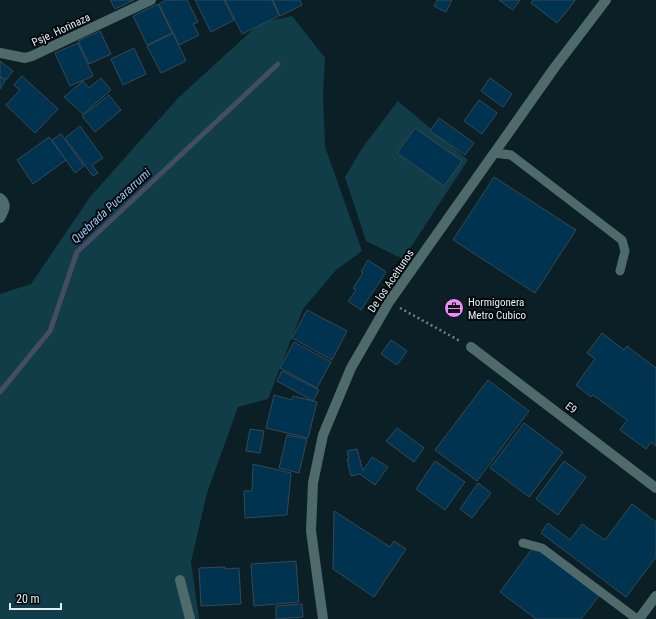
<svg xmlns="http://www.w3.org/2000/svg" width="656" height="619" font-family="'Roboto Condensed',sans-serif">
  <style>
    .green { fill: #113d48 }
    .lines { fill: none; stroke-linecap: round; stroke-linejoin: round }
    .stream { stroke: #444d65; stroke-width: 5 }
    .building { fill: #00334f; stroke: #374853 }
    .path { stroke: #708186; stroke-width: 2.5; stroke-dasharray: 2 3; stroke-linecap: butt }
    .lane { stroke: #4e6a6a; stroke-width: 9 }
    .street { stroke: #4e6a6a; stroke-width: 10 }
    .labels { text-anchor: middle; dominant-baseline: central; stroke-width: 4; stroke-linejoin: round; paint-order: stroke }
    .street-label { font-size: 11px; fill: #e2eef2; stroke: #03090b }
    .poi-label { font-size: 11px; fill: #e2eef2; stroke: #03090b; text-anchor: start }
    .water-label { font-size: 12px; font-style: italic; fill: #a2c3f6; stroke: #03090b }
  </style>
  <rect width="100%" height="100%" fill="#0b2026"/>
  <path class="green" d="M 292,16 L 325,58 L 323,96 L 325,147 L 362,251 L 336,270 L 303,309 L 268,399 L 238,407 L 207,493 L 191,562 L 199,619 L 0,619 L 0,294 L 31,284 L 90,197 L 178,98 L 260,23 Z
    M 398,101 L 468,160 L 403,259 L 366,241 L 345,177 L 363,147 Z"/>
  <g class="lines">
    <path class="stream" d="M 0,392 L 50,331 L 77,252 L 278,64"/>
  </g>
  <path class="building" d="M 110,0 L 134,0 L 115,9 Z
    M 166,0 L 187,0 L 198,22 L 193,24 L 199,35 L 179,45 L 159,4 Z
    M 195,0 L 224,0 L 234,20 L 211,32 Z
    M 225,0 L 272,0 L 279,16 L 242,34 Z
    M 273,0 L 300,0 L 302,5 L 280,16 Z
    M 437,0 L 452,0 L 446,12 L 434,6 Z
    M 499,0 L 520,0 L 513,10 Z
    M 533,0 L 574,0 L 575,1 L 557,23 L 531,3 Z
    M 158,4 L 172,33 L 147,45 L 133,16 Z
    M 100,31 L 111,54 L 89,64 L 78,41 Z
    M 173,33 L 186,61 L 161,73 L 147,46 Z
    M 78,43 L 93,76 L 70,86 L 55,53 Z
    M 134,48 L 146,74 L 123,85 L 111,59 Z
    M 0,61 L 13,71 L 6,80 L 0,76 Z
    M 22,76 L 58,109 L 35,133 L 6,105 L 20,90 L 14,85 Z
    M 0,77 L 5,81 L 0,89 Z
    M 101,78 L 111,90 L 83,114 L 64,97 L 83,81 L 89,88 Z
    M 490,78 L 512,94 L 503,107 L 481,91 Z
    M 109,95 L 121,110 L 95,132 L 82,116 Z
    M 479,100 L 497,113 L 482,134 L 464,121 Z
    M 439,118 L 474,143 L 465,155 L 430,131 Z
    M 80,126 L 103,158 L 92,165 L 98,173 L 93,176 L 65,138 Z
    M 415,128 L 462,161 L 444,186 L 397,153 Z
    M 61,134 L 84,166 L 75,173 L 52,140 Z
    M 49,137 L 66,160 L 33,184 L 17,160 Z
    M 494,177 L 576,230 L 535,293 L 453,240 Z
    M 368,260 L 386,272 L 361,310 L 348,301 L 356,290 L 353,288 L 363,273 L 361,272 Z
    M 307,310 L 347,331 L 332,360 L 292,338 Z
    M 602,333 L 624,350 L 627,346 L 656,368 L 656,446 L 651,442 L 646,449 L 620,430 L 627,420 L 593,395 L 591,397 L 576,385 L 595,359 L 587,353 Z
    M 391,340 L 407,351 L 397,365 L 381,354 Z
    M 294,342 L 331,362 L 317,388 L 280,368 Z
    M 282,371 L 319,390 L 313,401 L 277,381 Z
    M 488,380 L 529,411 L 477,481 L 435,450 Z
    M 274,395 L 292,400 L 293,396 L 317,402 L 308,438 L 266,428 Z
    M 524,423 L 563,452 L 529,497 L 490,468 Z
    M 397,428 L 424,448 L 414,462 L 386,441 Z
    M 250,429 L 264,431 L 260,453 L 246,451 Z
    M 287,435 L 307,439 L 299,473 L 279,468 Z
    M 357,449 L 363,471 L 372,457 L 388,467 L 375,485 L 360,474 L 351,476 L 347,459 L 349,459 L 347,451 Z
    M 435,461 L 465,482 L 445,510 L 416,489 Z
    M 564,461 L 586,477 L 558,515 L 536,499 Z
    M 253,464 L 291,473 L 287,515 L 245,518 L 244,491 L 252,491 Z
    M 478,483 L 491,493 L 472,518 L 460,509 Z
    M 632,504 L 656,522 L 656,557 L 626,597 L 541,533 L 548,523 L 570,540 L 582,524 L 605,540 Z
    M 334,511 L 390,547 L 394,541 L 406,549 L 374,597 L 333,569 Z
    M 534,546 L 599,596 L 581,619 L 536,619 L 500,592 Z
    M 296,561 L 299,602 L 254,606 L 251,564 Z
    M 225,567 L 225,569 L 239,568 L 241,604 L 201,606 L 199,568 Z
    M 302,604 L 303,617 L 276,619 L 276,606 Z"/>
  <g class="lines">
    <path class="path" d="M 400,308 L 460,341"/>
    <path class="lane" d="M 494,153 L 511,155 L 622,240 L 625,251 L 620,271
      M 523,543 L 542,548 L 637,619"/>
    <path class="street" d="M 0,53 L 25,58 L 32,56 L 151,0
      M 0,198 C 8,204 4,211 0,218
      M 471,347 L 656,488
      M 180,580 L 190,619
      M 323,619 L 311,531 L 313,483 L 323,435 L 351,368 L 389,302 L 555,67 L 606,0
      M 639,619 L 656,596"/>
  </g>
  <defs>
    <symbol id="office-disc" viewBox="-11 -11 22 22"><circle r="9.5" fill="#ec8cfb" stroke="#03090b"/><path d="M-6-3h4V-5.5h4V-3h4V5H-6ZM-1-4.5V-3h2v-1.5ZM-6 0V1H6V0Z" fill="#111"/></symbol>
  </defs>
  <g fill-rule="evenodd">
    <use href="#office-disc" x="443" y="297" width="22" height="22"/>
  </g>
  <g class="labels">
    <g class="street-label">
      <text transform="translate(61 30) rotate(-25)">Psje. Horinaza</text>
      <text transform="translate(391 281) rotate(-56)">De los Aceitunos</text>
      <text transform="translate(571 408) rotate(37)">E9</text>
    </g>
    <g class="poi-label">
      <text x="468" y="302">Hormigonera<tspan x="468" dy="13">Metro Cubico</tspan></text>
    </g>
    <g class="water-label">
      <text transform="translate(111 206) rotate(-43)">Quebrada Pucararrumi</text>
    </g>
  </g>
  <path d="M10 603v6h51v-6" fill="none" stroke="#e2eef2" stroke-width="2"/>
  <text x="16" y="603" font-size="12" fill="#e2eef2" stroke="#03090b" stroke-width="3" paint-order="stroke">20 m</text>
</svg>
